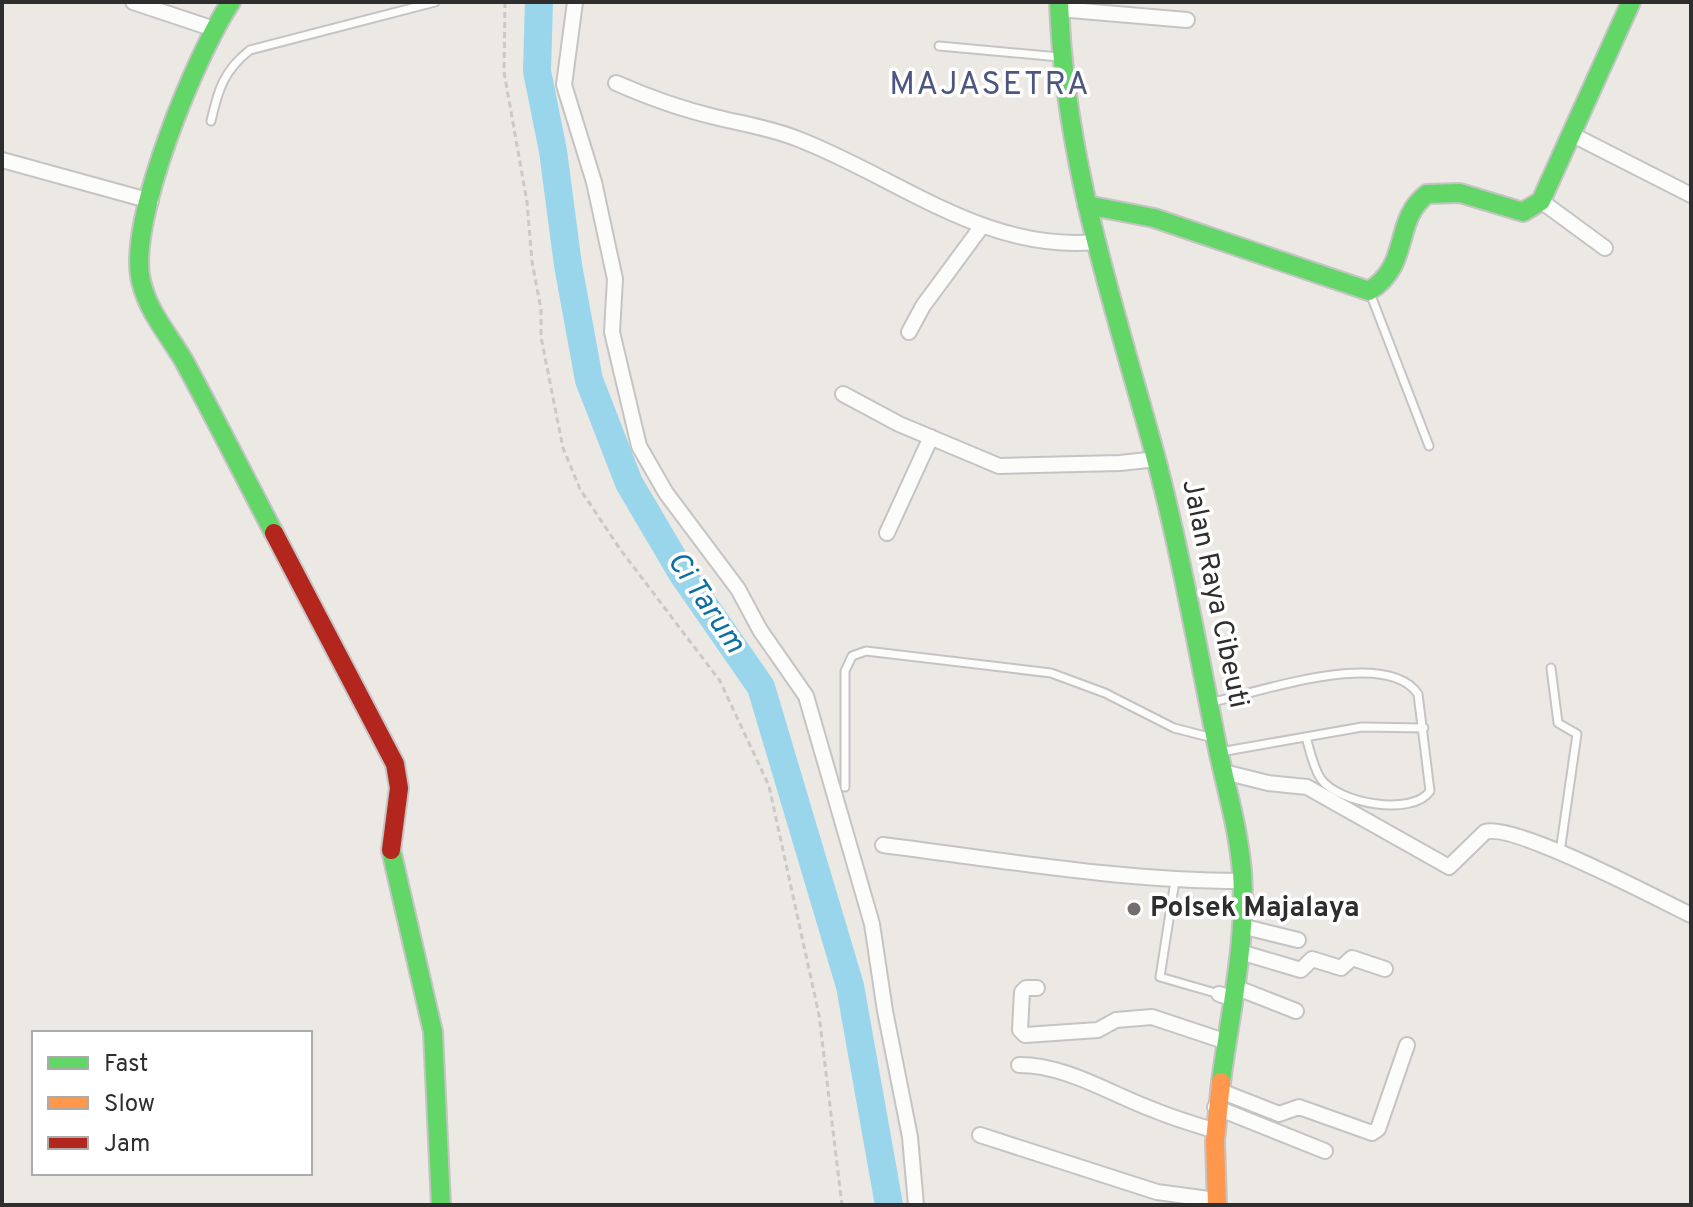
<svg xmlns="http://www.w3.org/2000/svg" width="1693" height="1207" font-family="Overpass,sans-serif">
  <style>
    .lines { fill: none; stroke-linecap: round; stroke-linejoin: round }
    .river { stroke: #99d6ec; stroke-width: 28 }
    .lane-casing { stroke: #c5c4c5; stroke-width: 11 }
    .street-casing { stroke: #c5c4c5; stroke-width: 18 }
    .fast-casing { stroke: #c5c4c5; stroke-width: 22 }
    .slow-casing { stroke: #c5c4c5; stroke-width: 22 }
    .jam-casing { stroke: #c5c4c5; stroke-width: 22 }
    .path { stroke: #c9c9c8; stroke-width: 3; stroke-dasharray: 6 4; stroke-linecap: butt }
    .lane { stroke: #fcfcfb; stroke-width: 7 }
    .street { stroke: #fcfcfb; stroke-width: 14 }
    .fast { stroke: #63d668; stroke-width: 18 }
    .slow { stroke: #ff974d; stroke-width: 18 }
    .jam { stroke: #b3261e; stroke-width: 18 }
    .poi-dot { fill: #706f6e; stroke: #fff; stroke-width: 3 }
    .labels { text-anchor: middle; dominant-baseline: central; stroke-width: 7; stroke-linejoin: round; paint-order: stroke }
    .street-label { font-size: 28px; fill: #2e2e2e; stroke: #fff }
    .poi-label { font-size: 28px; font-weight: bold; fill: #2e2e2e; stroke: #fff; text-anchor: start }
    .water-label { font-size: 30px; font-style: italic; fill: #0d6fa3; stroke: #fff }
    .quarter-label { font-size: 32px; letter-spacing: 2px; fill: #4d5680; stroke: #fff }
  </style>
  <rect width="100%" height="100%" fill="#ece8e4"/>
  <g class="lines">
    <path class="river" d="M 539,2 L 537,71 L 553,151 L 568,265 L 589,380 L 629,483 L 682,573 L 761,687 L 850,986 L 889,1205"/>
    <defs>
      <path id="lane" d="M 939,46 L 1059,57
        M 211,121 C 218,90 224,70 250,50 L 435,2
        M 1370,293 L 1429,446
        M 1551,668 L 1558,723 L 1577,734 L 1560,852
        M 1212,702 C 1261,692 1386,647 1418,694 L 1430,791 C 1412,817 1338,803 1321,779 C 1313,767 1310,751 1306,737
        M 1220,752 L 1362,727 L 1424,728
        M 845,787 L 845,671 L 852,656 L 866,651 L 1051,673 L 1105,693 L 1174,728 L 1213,738
        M 1175,881 L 1160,977 L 1219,994"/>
      <path id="street" d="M 133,2 L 211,28
        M 575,2 L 564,85 L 594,182 L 615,279 L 612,332 L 639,446 L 666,493 L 738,589 L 760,630 L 806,696 L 872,924 L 885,1011 L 910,1137 L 916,1205
        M 1059,9 L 1187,20
        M 616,83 C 648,97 681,109 715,117 C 743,124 771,128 798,139 C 897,177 984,252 1095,242
        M 1573,135 L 1691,195
        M 2,160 L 151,201
        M 1541,201 L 1605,248
        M 909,332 L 923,306 L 982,226
        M 843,394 L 899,424 L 999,466 L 1120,463 L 1157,459
        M 887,533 L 931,437
        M 1228,773 L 1268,783 L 1307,787 L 1449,867 L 1485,832 C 1513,822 1658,899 1691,915
        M 883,845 C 1002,860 1121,881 1242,881
        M 1241,926 L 1298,940
        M 1240,952 L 1301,970 L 1312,959 L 1341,968 L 1352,958 L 1385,969
        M 1235,987 L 1296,1011
        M 1037,988 L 1026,988 L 1022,992 L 1020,1030 L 1025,1035 L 1098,1030 L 1116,1020 L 1152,1017 L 1224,1041
        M 1219,994 L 1231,998
        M 1019,1065 C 1067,1065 1110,1094 1154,1110 C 1173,1118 1193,1124 1213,1130
        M 1218,1090 L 1279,1114 L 1299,1107 L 1372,1133 L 1378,1129 L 1407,1045
        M 1215,1107 L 1325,1151
        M 980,1135 L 1157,1192 L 1216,1200"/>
      <path id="fast" d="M 231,2 C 196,54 127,221 141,281 C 148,312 169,335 184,361 C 215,418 244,476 274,533
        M 1059,2 C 1064,158 1113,302 1154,451 C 1179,545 1196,640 1215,735 C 1224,782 1238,824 1242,872 C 1247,943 1230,1012 1221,1082
        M 1087,205 L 1154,218 L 1369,291 C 1412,264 1392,221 1427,194 L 1460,193 L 1523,212 L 1541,201 L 1631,2
        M 391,850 L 433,1032 L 441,1205"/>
      <path id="slow" d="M 1217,1205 L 1215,1141 L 1221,1082"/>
      <path id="jam" d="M 274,533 L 395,764 L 399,788 L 391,850"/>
    </defs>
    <use href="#lane" class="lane-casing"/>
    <use href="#street" class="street-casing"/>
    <use href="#fast" class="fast-casing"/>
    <use href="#slow" class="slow-casing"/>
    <use href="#jam" class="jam-casing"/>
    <path class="path" d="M 505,2 L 504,72 L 527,202 L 532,262 L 541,309 L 541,337 L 563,448 L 580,489 L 620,549 L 720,681 L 769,786 L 819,1015 L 842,1205"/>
    <use href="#lane" class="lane"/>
    <use href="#street" class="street"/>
    <use href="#fast" class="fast"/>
    <use href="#slow" class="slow"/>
    <use href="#jam" class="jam"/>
  </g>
  <circle class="poi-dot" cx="1134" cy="909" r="8"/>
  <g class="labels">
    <g class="street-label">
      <text transform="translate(1214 594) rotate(78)">Jalan Raya Cibeuti</text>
    </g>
    <g class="poi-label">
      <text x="1150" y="909">Polsek Majalaya</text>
    </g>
    <g class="water-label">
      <text transform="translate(705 603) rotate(56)">Ci Tarum</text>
    </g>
    <g class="quarter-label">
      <text x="990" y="86">MAJASETRA</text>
    </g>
  </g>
  <rect width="1693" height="1207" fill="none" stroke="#2e2e2e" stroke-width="8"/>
  <rect x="32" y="1031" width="280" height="144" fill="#ffffff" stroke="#ababab" stroke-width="2"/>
  <rect x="48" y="1057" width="40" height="12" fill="#63d668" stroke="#ababab" stroke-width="2"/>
  <text x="104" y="1071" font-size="24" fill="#2e2e2e">Fast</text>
  <rect x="48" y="1097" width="40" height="12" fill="#ff974d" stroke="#ababab" stroke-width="2"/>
  <text x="104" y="1111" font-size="24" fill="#2e2e2e">Slow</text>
  <rect x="48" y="1137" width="40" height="12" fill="#b3261e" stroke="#ababab" stroke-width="2"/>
  <text x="104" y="1151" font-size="24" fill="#2e2e2e">Jam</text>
</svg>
